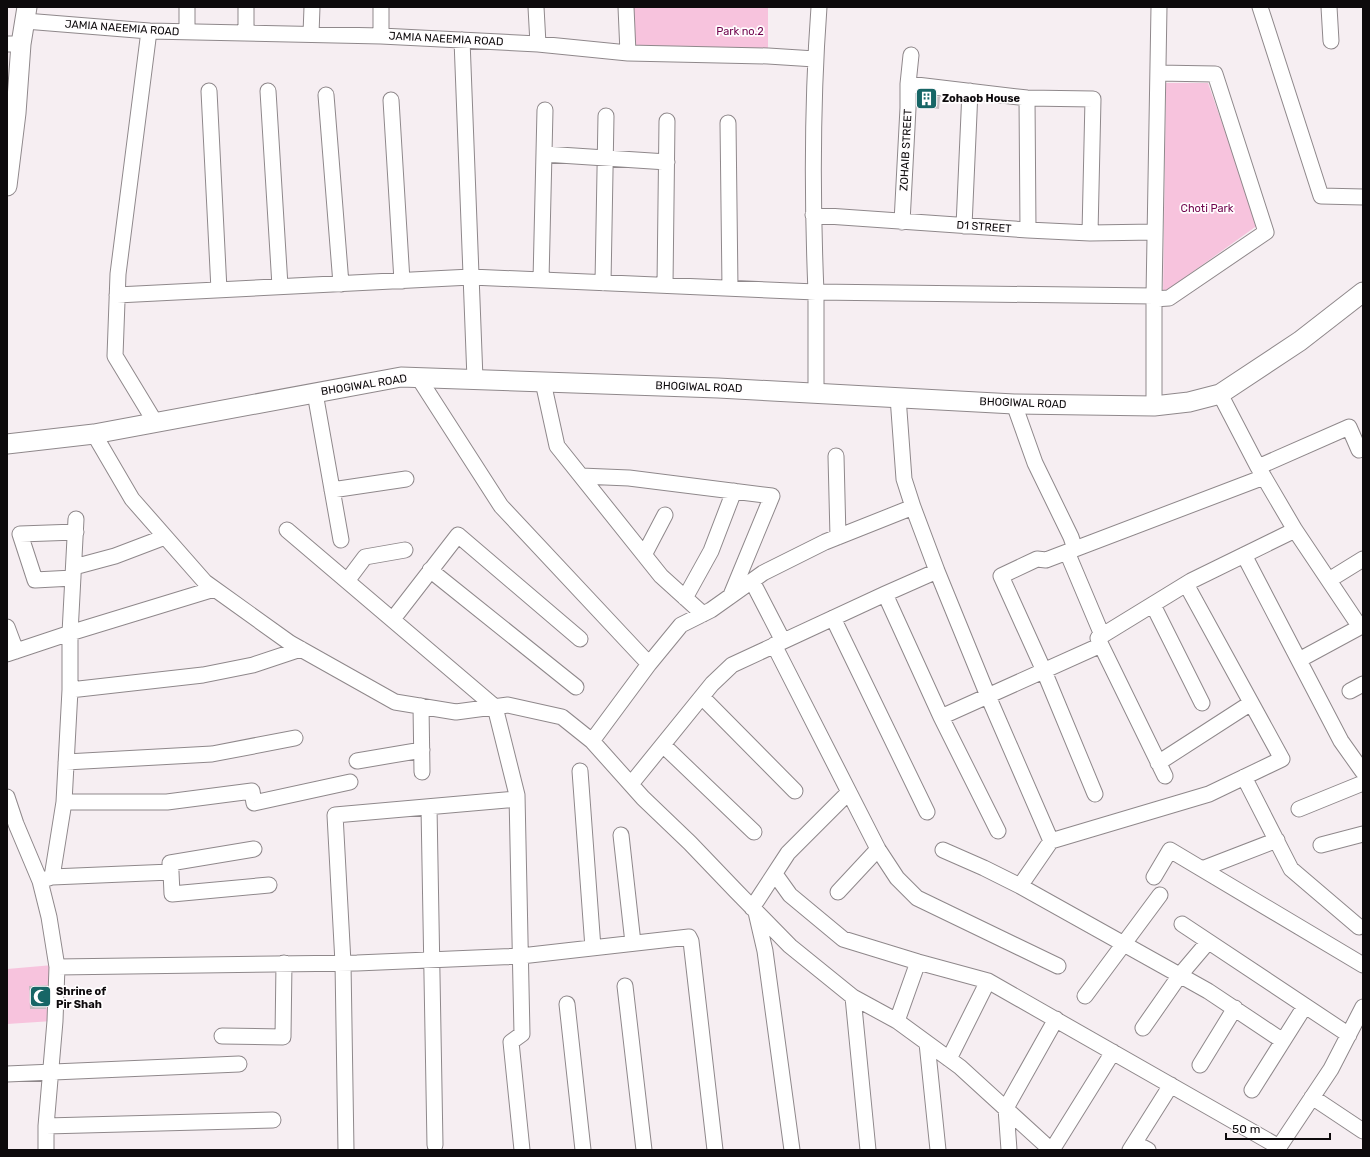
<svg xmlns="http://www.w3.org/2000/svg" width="1370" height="1157" font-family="Rubik,sans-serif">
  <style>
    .green { fill: #f7c3dd }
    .building { fill: #c4bcc0 }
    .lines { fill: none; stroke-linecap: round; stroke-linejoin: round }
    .minor-casing { stroke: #8f888b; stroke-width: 17 }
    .major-casing { stroke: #8f888b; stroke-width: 21 }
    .minor { stroke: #fff; stroke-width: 15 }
    .major { stroke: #fff; stroke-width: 19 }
    .labels { text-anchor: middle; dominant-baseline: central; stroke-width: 3.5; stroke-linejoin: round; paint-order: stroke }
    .street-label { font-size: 11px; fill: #0d0a0c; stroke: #fffdfe }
    .park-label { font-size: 11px; fill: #70044d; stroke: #fffdfe }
    .poi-label { font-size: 11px; font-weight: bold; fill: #0d0a0c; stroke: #fffdfe; text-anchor: start }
  </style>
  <rect width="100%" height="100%" fill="#f6eef2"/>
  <path class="green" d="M 626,7 L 768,7 L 768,56 L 628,53 Z
    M 1166,83 L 1208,83 L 1258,225 L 1163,293 Z
    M 53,965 L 53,1021 L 7,1024 L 7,969 Z"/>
  <path class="building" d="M 917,94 L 940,97 L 939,109 L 917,106 Z
    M 47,985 L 46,1009 L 30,1009 L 29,986 Z"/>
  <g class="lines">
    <defs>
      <path id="minor" d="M 187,7 L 187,32
        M 536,7 L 538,44
        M 626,7 L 628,53
        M 819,7 C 812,102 812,197 816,292 L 1154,296 L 1154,406
        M 1260,7 L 1321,196 L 1363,197
        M 1329,7 L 1331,41
        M 25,21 L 149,31 L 381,36 L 538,44 L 628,53 L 768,56 L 815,59
        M 149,31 L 118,274 L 115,356 L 155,422
        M 246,33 L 246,7
        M 311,34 L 312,7
        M 381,36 L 381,7
        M 462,40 L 475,379
        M 7,44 L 21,44
        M 908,84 L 1027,98 L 1093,99 L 1090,233
        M 209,91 L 219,290
        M 268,91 L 280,286
        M 326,95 L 341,284
        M 1027,98 L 1028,230
        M 391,100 L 402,281
        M 728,123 L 730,288
        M 544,154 L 667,162
        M 813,215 L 1028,230 L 1090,233 L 1155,232
        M 902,222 L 908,108 L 908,84 L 911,55
        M 964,226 L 970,91
        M 541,280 L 545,110
        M 603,283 L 606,116
        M 665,285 L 667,121
        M 117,295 L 471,277 L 816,292 L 816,393
        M 1154,296 L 1159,7
        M 1154,299 L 1169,298 L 1266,232 L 1215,74 L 1158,73
        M 418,377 L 501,506 L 649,664
        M 543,382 L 557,446 L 661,576 L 703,614
        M 315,393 L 341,540
        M 1220,394 L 1258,467 L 1295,530 L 1360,627 L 1299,660
        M 898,397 L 904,479 L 913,507 L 937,571 L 988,696 L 1051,841 L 1020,886 L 984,868 L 943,850
        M 1014,404 L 1035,463 L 1071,537 L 1075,549
        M 94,434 L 132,499 L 205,582 L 290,643 L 395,702 L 456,712 L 508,705 L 562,717 L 592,741 L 643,798 L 690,843 L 736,891 L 790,946 L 853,997 L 897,1021 L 960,1067 L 1051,1150
        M 836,456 L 838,537
        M 1258,467 L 1349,427 L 1359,450 L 1363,448
        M 581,476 L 629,478 L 772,496 L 731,595
        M 332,490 L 406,479
        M 287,530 L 495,707 L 517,795 L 522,1034 L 511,1042 L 522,1150
        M 1067,552 L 1102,635
        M 644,555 L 665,515
        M 1244,555 L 1341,741 L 1363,772
        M 74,567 L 115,556 L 165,537
        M 430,570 L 576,687
        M 73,578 L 35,580 L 20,534 L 76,532
        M 1329,580 L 1363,559
        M 347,581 L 365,557 L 405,550
        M 752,581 L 783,641
        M 885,594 L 941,717 L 998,831
        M 685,598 L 711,551 L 734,491
        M 1153,605 L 1202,703
        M 833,618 L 927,812
        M 393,619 L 458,535 L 580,639
        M 7,627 L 16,651
        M 774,645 L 878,849 L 897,878 L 917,898 L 1058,966
        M 1101,645 L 1165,776
        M 7,654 L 70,633 L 214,589
        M 70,690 L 203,675 L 253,665 L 301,649
        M 1350,691 L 1363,684
        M 702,697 L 795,791
        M 421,706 L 422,772
        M 941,717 L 1101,645 L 1098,638 L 1191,581 L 1295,530
        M 592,741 L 649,664 L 681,625 L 711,610 L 763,573 L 825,542 L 913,507
        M 663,745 L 754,832
        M 357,761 L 422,750
        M 66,762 L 212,754 L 295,738
        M 1158,763 L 1251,703
        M 580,771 L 593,948
        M 1244,777 L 1291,869 L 1359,927
        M 631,784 L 712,684 L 732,665 L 885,594 L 937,571
        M 1095,794 L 1044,671 L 1001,576 L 1037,559 L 1046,560 L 1264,477
        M 7,797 L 16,824 L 40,881 L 49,917 L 57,967 L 55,1021 L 46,1126 L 46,1150
        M 64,802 L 167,802 L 252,791 L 254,803 L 350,782
        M 429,807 L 435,1145
        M 1299,809 L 1363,783
        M 621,835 L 633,943
        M 1051,841 L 1209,794 L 1282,759 L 1186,584
        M 1321,845 L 1363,834
        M 1202,869 L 1277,840
        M 171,872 L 170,863 L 254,849
        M 775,874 L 790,895 L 843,939 L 918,962 L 988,981 L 1279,1147
        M 52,877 L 171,872 L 172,894 L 269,885
        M 1154,877 L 1170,850 L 1363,965
        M 40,881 L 52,877 L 64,802 L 70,690 L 70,633 L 76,519
        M 1020,886 L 1208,991 L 1283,1041
        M 838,892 L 878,849
        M 752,908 L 788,853 L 849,792
        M 756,912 L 765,951 L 792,1150
        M 1182,924 L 1349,1035
        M 57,967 L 357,963 L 521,956 L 689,937 L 691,941 L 715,1150
        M 625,986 L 644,1150
        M 1085,996 L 1160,895
        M 853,997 L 868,1150
        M 567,1004 L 583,1150
        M 897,1021 L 918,962
        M 1143,1028 L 1180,975 L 1208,942
        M 222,1036 L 283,1037 L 284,963
        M 927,1043 L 938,1150
        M 949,1059 L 988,981
        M 1200,1065 L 1235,1008
        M 7,1074 L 239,1064
        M 1252,1090 L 1305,1006
        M 1312,1097 L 1363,1131
        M 46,1126 L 273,1120
        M 1135,1143 L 1148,1150
        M 346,1150 L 343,963 L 335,815 L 517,799
        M 1009,1150 L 1006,1108 L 1056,1019
        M 1052,1150 L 1113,1052
        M 1130,1150 L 1171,1085
        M 1277,1150 L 1331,1069 L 1363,1007"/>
      <path id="major" d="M 7,186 L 16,113 L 21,44 L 27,7
        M 7,444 L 94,434 L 401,377 L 718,388 L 1014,404 L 1154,406 L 1189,402 L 1220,394 L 1300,341 L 1363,292"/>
    </defs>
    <use href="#minor" class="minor-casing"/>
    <use href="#major" class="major-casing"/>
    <use href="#minor" class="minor"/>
    <use href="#major" class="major"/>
  </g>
  <defs>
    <symbol id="building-square" viewBox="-11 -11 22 22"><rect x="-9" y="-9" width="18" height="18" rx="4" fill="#176666" stroke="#fffdfe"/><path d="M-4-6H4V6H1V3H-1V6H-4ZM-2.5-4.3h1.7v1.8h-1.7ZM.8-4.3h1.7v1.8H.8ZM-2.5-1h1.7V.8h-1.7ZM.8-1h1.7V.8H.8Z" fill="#fff"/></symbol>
    <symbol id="mosque-square" viewBox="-11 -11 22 22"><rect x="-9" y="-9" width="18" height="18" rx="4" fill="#176666" stroke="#fffdfe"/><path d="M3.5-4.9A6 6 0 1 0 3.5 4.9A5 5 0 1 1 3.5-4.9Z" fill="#fff"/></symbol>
  </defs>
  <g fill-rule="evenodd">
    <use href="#building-square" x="914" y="86" width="25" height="25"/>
    <use href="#mosque-square" x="28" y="984" width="25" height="25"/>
  </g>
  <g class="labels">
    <g class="street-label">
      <text transform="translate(122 28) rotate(4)">JAMIA NAEEMIA ROAD</text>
      <text transform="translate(446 39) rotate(3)">JAMIA NAEEMIA ROAD</text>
      <text transform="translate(906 150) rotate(-87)">ZOHAIB STREET</text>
      <text transform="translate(984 227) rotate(4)">D1 STREET</text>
      <text transform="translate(364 385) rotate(-9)">BHOGIWAL ROAD</text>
      <text transform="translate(699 387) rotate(2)">BHOGIWAL ROAD</text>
      <text transform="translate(1023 403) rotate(2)">BHOGIWAL ROAD</text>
    </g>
    <g class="park-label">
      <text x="740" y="31">Park no.2</text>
      <text x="1207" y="208">Choti Park</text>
    </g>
    <g class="poi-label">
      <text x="942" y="98">Zohaob House</text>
      <text x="56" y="991">Shrine of<tspan x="56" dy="13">Pir Shah</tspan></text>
    </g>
  </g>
  <rect width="1370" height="1157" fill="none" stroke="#0d0a0c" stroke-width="16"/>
  <path d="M1226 1133v6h104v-6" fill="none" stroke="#0d0a0c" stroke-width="2"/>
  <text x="1232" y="1133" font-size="12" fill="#0d0a0c" stroke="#fffdfe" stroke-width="3" paint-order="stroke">50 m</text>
</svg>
